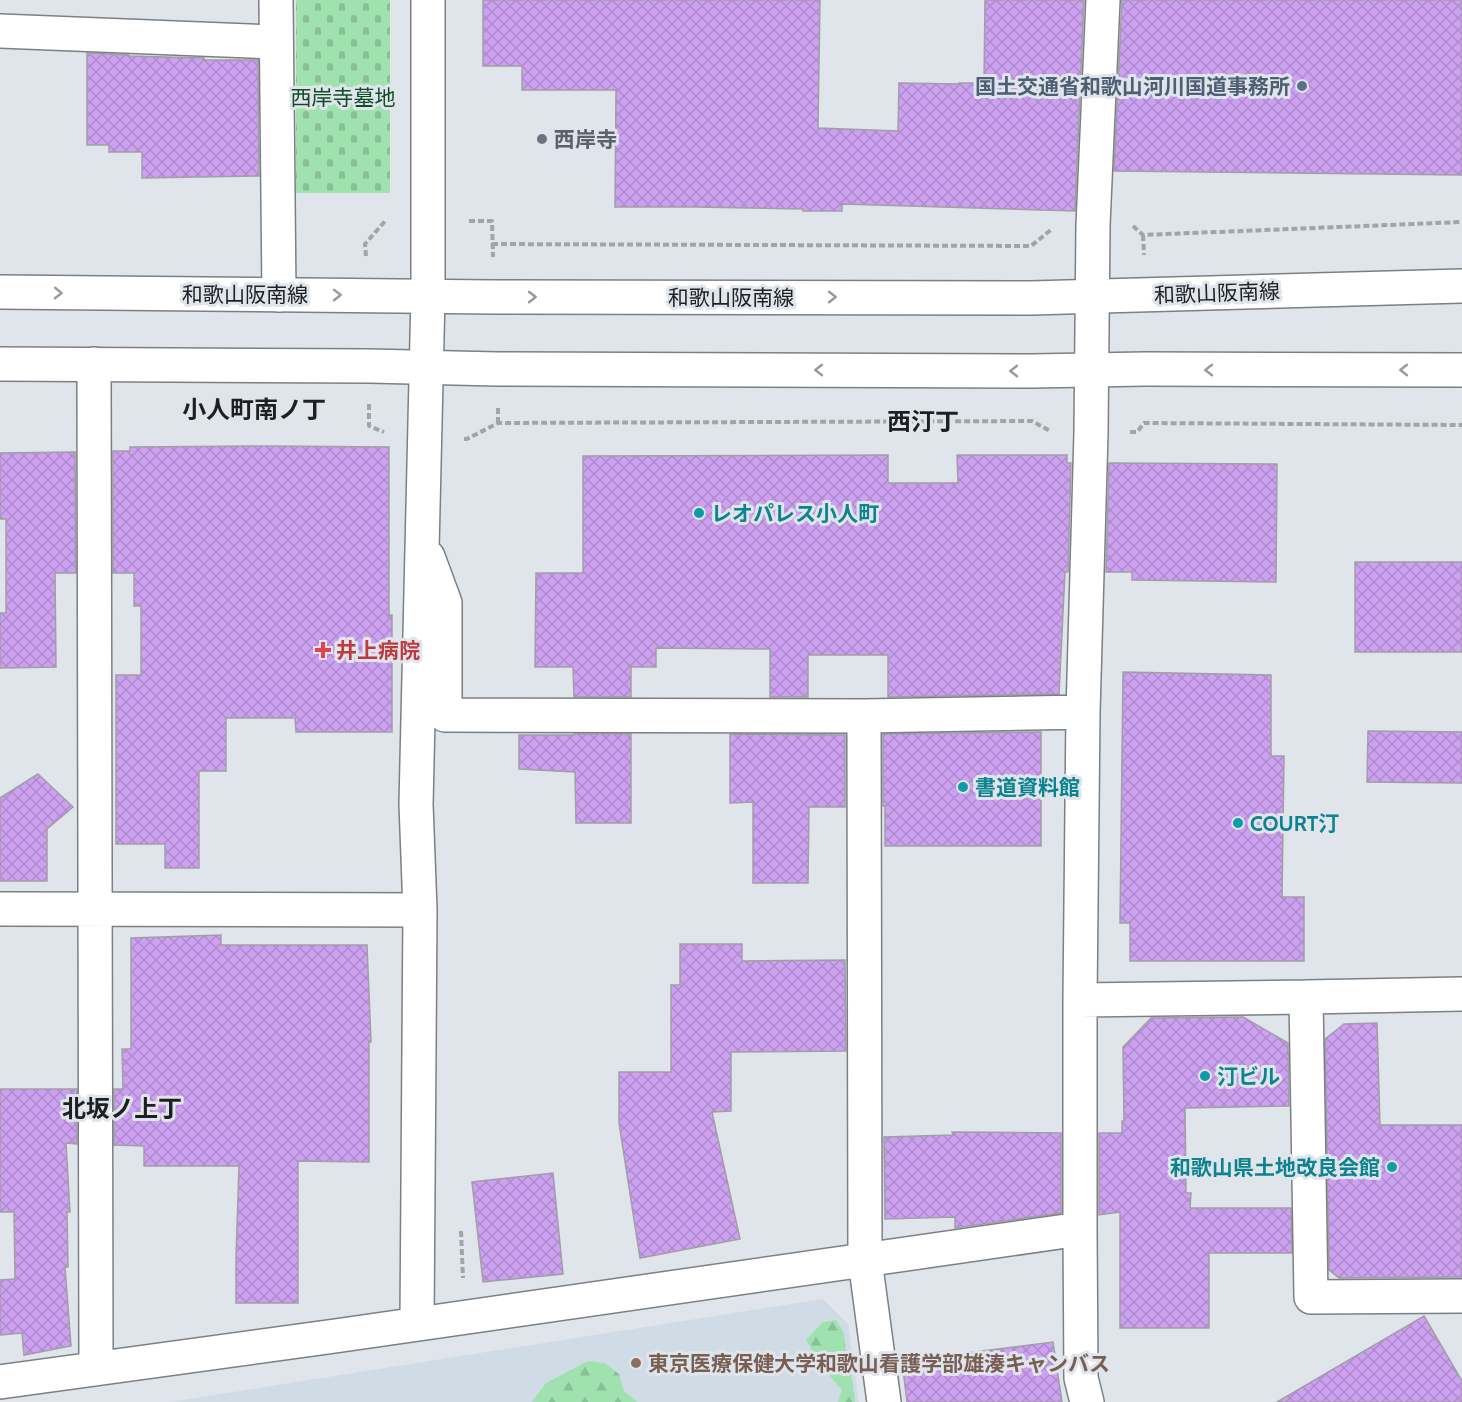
<svg xmlns="http://www.w3.org/2000/svg" width="1462" height="1402" font-family="Cabin,'Noto Sans JP',sans-serif">
  <style>
    .built { fill: #cfdbe5 }
    .forest { fill: url(#forest-firs) }
    .cemetery { fill: url(#cemetery-stones) }
    .building { fill: url(#building-cross-hatch); stroke: #a19ea4; stroke-width: 1.5 }
    .lines { fill: none; stroke-linecap: round; stroke-linejoin: round }
    .street-casing { stroke: #7b8085; stroke-width: 36 }
    .secondary-casing { stroke: #7b8085; stroke-width: 36 }
    .path { stroke: #a1a5a9; stroke-width: 4; stroke-dasharray: 6 3; stroke-linecap: butt }
    .street { stroke: #fff; stroke-width: 33 }
    .secondary { stroke: #fff; stroke-width: 33 }
    .oneway { stroke: #999a9b }
    .service-dot { fill: #5c6f8a; stroke: #dfe5ea; stroke-width: 2 }
    .worship-dot { fill: #6b7280; stroke: #dfe5ea; stroke-width: 2 }
    .culture-dot { fill: #0f9aa8; stroke: #dfe5ea; stroke-width: 2 }
    .health-dot { fill: #e0444e; stroke: #dfe5ea; stroke-width: 2 }
    .education-dot { fill: #8d6e63; stroke: #dfe5ea; stroke-width: 2 }
    .labels { text-anchor: middle; dominant-baseline: central; stroke-width: 6; stroke-linejoin: round; paint-order: stroke }
    .service-label { font-size: 21px; font-weight: bold; fill: #4e5e75; stroke: #dfe5ea; text-anchor: end }
    .park-label { font-size: 21px; fill: #104d26; stroke: #dfe5ea }
    .worship-label { font-size: 21px; font-weight: bold; fill: #5b616d; stroke: #dfe5ea; text-anchor: start }
    .street-label { font-size: 21px; fill: #1d1f21; stroke: #dfe5ea }
    .culture-label { font-size: 21px; font-weight: bold; fill: #0d838f; stroke: #dfe5ea; text-anchor: start }
    .health-label { font-size: 21px; font-weight: bold; fill: #be3a42; stroke: #dfe5ea; text-anchor: start }
    .education-label { font-size: 21px; font-weight: bold; fill: #785e54; stroke: #dfe5ea; text-anchor: start }
    .quarter-label { font-size: 24px; font-weight: bold; fill: #1d1f21; stroke: #dfe5ea }
  </style>
  <defs>
    <pattern id="forest-firs" width="22" height="20" patternUnits="userSpaceOnUse" patternTransform="scale(1.5)"><rect width="22" height="20" fill="#a0e2af"/><path d="M5 1l3.5 6h-7zM16 11l3.5 6h-7z" fill="#89c196"/></pattern>
    <pattern id="cemetery-stones" width="16" height="16" patternUnits="userSpaceOnUse" patternTransform="scale(1.5)"><rect width="16" height="16" fill="#a0e2af"/><path d="M2 7V4a2 2 0 0 1 4 0v3zM10 15v-3a2 2 0 0 1 4 0v3z" fill="#89c196"/></pattern>
    <pattern id="building-cross-hatch" width="8" height="8" patternUnits="userSpaceOnUse" patternTransform="scale(1.5)"><rect width="8" height="8" fill="#cca1f0"/><path d="M0 0l8 8M0 8l8-8" fill="none" stroke="#af8ace"/></pattern>
  </defs>
  <rect width="100%" height="100%" fill="#dfe5ea"/>
  <path class="built" d="M 823,1299 L 848,1324 L 859,1402 L 170,1402 Z"/>
  <path class="forest" d="M 836,1320 L 844,1333 L 846,1352 L 853,1384 L 855,1402 L 838,1402 L 842,1390 L 822,1367 L 806,1340 L 823,1322 Z
    M 588,1361 L 605,1363 L 619,1374 L 624,1391 L 637,1402 L 532,1402 L 546,1383 Z"/>
  <path class="cemetery" d="M 296,0 L 390,0 L 390,193 L 296,193 Z"/>
  <path class="building" d="M 483,0 L 820,0 L 818,128 L 898,131 L 899,83 L 959,84 L 959,83 L 984,83 L 985,0 L 1084,0 L 1075,211 L 842,204 L 842,211 L 803,211 L 803,209 L 695,207 L 615,207 L 616,90 L 522,90 L 522,66 L 483,66 Z
    M 1122,0 L 1462,0 L 1462,175 L 1114,171 Z
    M 87,53 L 129,55 L 129,56 L 204,58 L 204,60 L 258,60 L 259,176 L 142,178 L 142,152 L 109,152 L 109,145 L 87,145 Z
    M 269,446 L 389,447 L 389,615 L 392,615 L 392,732 L 296,732 L 295,718 L 226,718 L 226,771 L 199,771 L 199,868 L 165,868 L 165,844 L 116,844 L 116,675 L 141,675 L 141,606 L 134,606 L 134,573 L 113,573 L 113,451 L 130,451 L 130,447 Z
    M 75,452 L 76,573 L 55,573 L 56,667 L 0,668 L 0,613 L 6,613 L 6,519 L 0,519 L 0,453 Z
    M 888,455 L 888,483 L 958,483 L 957,455 L 1067,455 L 1067,463 L 1071,463 L 1068,572 L 1065,572 L 1059,694 L 888,697 L 888,655 L 808,655 L 808,697 L 770,697 L 770,649 L 656,648 L 656,667 L 631,667 L 631,697 L 574,697 L 573,667 L 535,667 L 536,573 L 583,573 L 583,456 Z
    M 1109,463 L 1277,464 L 1276,582 L 1132,580 L 1132,572 L 1106,572 Z
    M 1355,562 L 1462,562 L 1462,652 L 1355,652 Z
    M 1123,672 L 1271,675 L 1271,756 L 1284,756 L 1282,897 L 1304,897 L 1304,961 L 1130,961 L 1130,923 L 1120,923 Z
    M 1368,731 L 1462,732 L 1462,783 L 1367,782 Z
    M 1041,732 L 1041,846 L 885,846 L 885,806 L 883,806 L 883,734 Z
    M 574,734 L 631,734 L 631,823 L 576,823 L 575,772 L 519,769 L 519,735 L 574,735 Z
    M 730,734 L 845,735 L 845,807 L 809,807 L 808,883 L 753,883 L 753,802 L 730,803 Z
    M 38,774 L 73,807 L 47,829 L 47,881 L 0,881 L 0,798 Z
    M 221,935 L 221,945 L 367,945 L 371,1042 L 369,1042 L 369,1162 L 298,1161 L 298,1303 L 236,1303 L 236,1257 L 239,1166 L 144,1166 L 144,1146 L 114,1145 L 114,1089 L 123,1089 L 122,1049 L 131,1049 L 131,938 Z
    M 680,944 L 742,944 L 742,961 L 845,960 L 846,1051 L 731,1052 L 731,1111 L 712,1112 L 740,1239 L 640,1258 L 619,1123 L 619,1072 L 671,1072 L 671,985 L 680,985 Z
    M 1243,1017 L 1288,1043 L 1289,1106 L 1185,1108 L 1186,1193 L 1191,1193 L 1190,1208 L 1291,1208 L 1292,1253 L 1209,1253 L 1209,1328 L 1120,1328 L 1120,1212 L 1099,1215 L 1099,1133 L 1122,1133 L 1122,1121 L 1124,1121 L 1123,1047 L 1151,1018 Z
    M 1377,1023 L 1380,1125 L 1462,1125 L 1462,1277 L 1339,1278 L 1329,1270 L 1325,1039 L 1344,1024 Z
    M 0,1089 L 77,1089 L 77,1144 L 66,1143 L 70,1212 L 67,1212 L 68,1267 L 65,1267 L 71,1346 L 24,1355 L 22,1333 L 0,1335 L 0,1280 L 15,1279 L 14,1212 L 0,1212 Z
    M 952,1132 L 1061,1133 L 1061,1213 L 955,1228 L 955,1217 L 885,1219 L 884,1137 L 953,1135 Z
    M 553,1173 L 563,1274 L 483,1282 L 472,1182 Z
    M 1424,1316 L 1462,1381 L 1462,1402 L 1277,1402 Z
    M 1053,1342 L 1062,1402 L 907,1402 L 902,1361 Z"/>
  <g class="lines">
    <defs>
      <path id="street" d="M 276,0 L 279,295
        M 0,31 L 275,42
        M 94,364 L 96,1368
        M 428,557 L 445,603 L 445,715 L 864,716 L 1083,712
        M 864,716 L 865,1260 L 884,1402
        M 0,909 L 420,910
        M 1306,997 L 1311,1297 L 1462,1296
        M 1080,1000 L 1306,997 L 1462,994
        M 417,1323 L 420,910 L 416,804 L 428,295 L 428,0
        M 0,1382 L 335,1336 L 1080,1229
        M 1087,1402 L 1081,1378 L 1080,1229 L 1080,1000 L 1083,712 L 1091,433 L 1093,225 L 1103,0"/>
      <path id="secondary" d="M 0,292 L 494,297 L 1031,298 L 1462,286
        M 0,364 L 369,366 L 497,369 L 1032,371 L 1145,369 L 1462,370"/>
    </defs>
    <use href="#street" class="street-casing"/>
    <use href="#secondary" class="secondary-casing"/>
    <path class="path" d="M 469,221 L 492,221 L 493,257
      M 1133,226 L 1143,235 L 1462,222
      M 1143,235 L 1144,255
      M 492,244 L 1031,246 L 1052,229
      M 366,256 L 365,244 L 386,220
      M 369,404 L 369,426 L 384,432
      M 498,408 L 498,423
      M 1130,432 L 1137,432 L 1144,423 L 1462,425
      M 464,439 L 467,439 L 498,423 L 1032,421 L 1050,431
      M 461,1231 L 463,1278"/>
    <use href="#street" class="street"/>
    <use href="#secondary" class="secondary"/>
  </g>
  <defs><path id="oneway-chevron" d="M-2-3.5L2.5 0L-2 3.5" fill="none" stroke-width="1.6" stroke-linecap="round" stroke-linejoin="round" transform="scale(1.5)"/></defs>
  <g class="oneway">
    <use href="#oneway-chevron" transform="translate(58 293) rotate(1)"/>
    <use href="#oneway-chevron" transform="translate(337 295)"/>
    <use href="#oneway-chevron" transform="translate(532 297)"/>
    <use href="#oneway-chevron" transform="translate(832 297)"/>
    <use href="#oneway-chevron" transform="translate(819 370) rotate(-180)"/>
    <use href="#oneway-chevron" transform="translate(1209 370) rotate(-180)"/>
    <use href="#oneway-chevron" transform="translate(1404 370) rotate(-180)"/>
    <use href="#oneway-chevron" transform="translate(1014 371) rotate(-180)"/>
  </g>
  <circle class="service-dot" cx="1302" cy="86" r="6"/>
  <circle class="worship-dot" cx="542" cy="139" r="6"/>
  <g class="culture-dot">
    <circle cx="699" cy="513" r="6"/>
    <circle cx="963" cy="787" r="6"/>
    <circle cx="1238" cy="823" r="6"/>
    <circle cx="1205" cy="1076" r="6"/>
    <circle cx="1392" cy="1167" r="6"/>
  </g>
  <path class="health-dot" d="M320 641h6v6h6v6h-6v6h-6v-6h-6v-6h6z"/>
  <circle class="education-dot" cx="636" cy="1363" r="6"/>
  <g class="labels">
    <g class="service-label">
      <text x="1290" y="86">国土交通省和歌山河川国道事務所</text>
    </g>
    <g class="park-label">
      <text x="343" y="97">西岸寺墓地</text>
    </g>
    <g class="worship-label">
      <text x="554" y="139">西岸寺</text>
    </g>
    <g class="street-label">
      <text transform="translate(1217 293) rotate(-2)">和歌山阪南線</text>
      <text x="245" y="294">和歌山阪南線</text>
      <text x="731" y="297">和歌山阪南線</text>
    </g>
    <g class="culture-label">
      <text x="711" y="513">レオパレス小人町</text>
      <text x="975" y="787">書道資料館</text>
      <text x="1250" y="823">COURT汀</text>
      <text x="1217" y="1076">汀ビル</text>
      <text x="1380" y="1167" text-anchor="end">和歌山県土地改良会館</text>
    </g>
    <g class="health-label">
      <text x="336" y="650">井上病院</text>
    </g>
    <g class="education-label">
      <text x="648" y="1363">東京医療保健大学和歌山看護学部雄湊キャンバス</text>
    </g>
    <g class="quarter-label">
      <text x="254" y="409">小人町南ノ丁</text>
      <text x="923" y="421">西汀丁</text>
      <text x="122" y="1108">北坂ノ上丁</text>
    </g>
  </g>
</svg>
